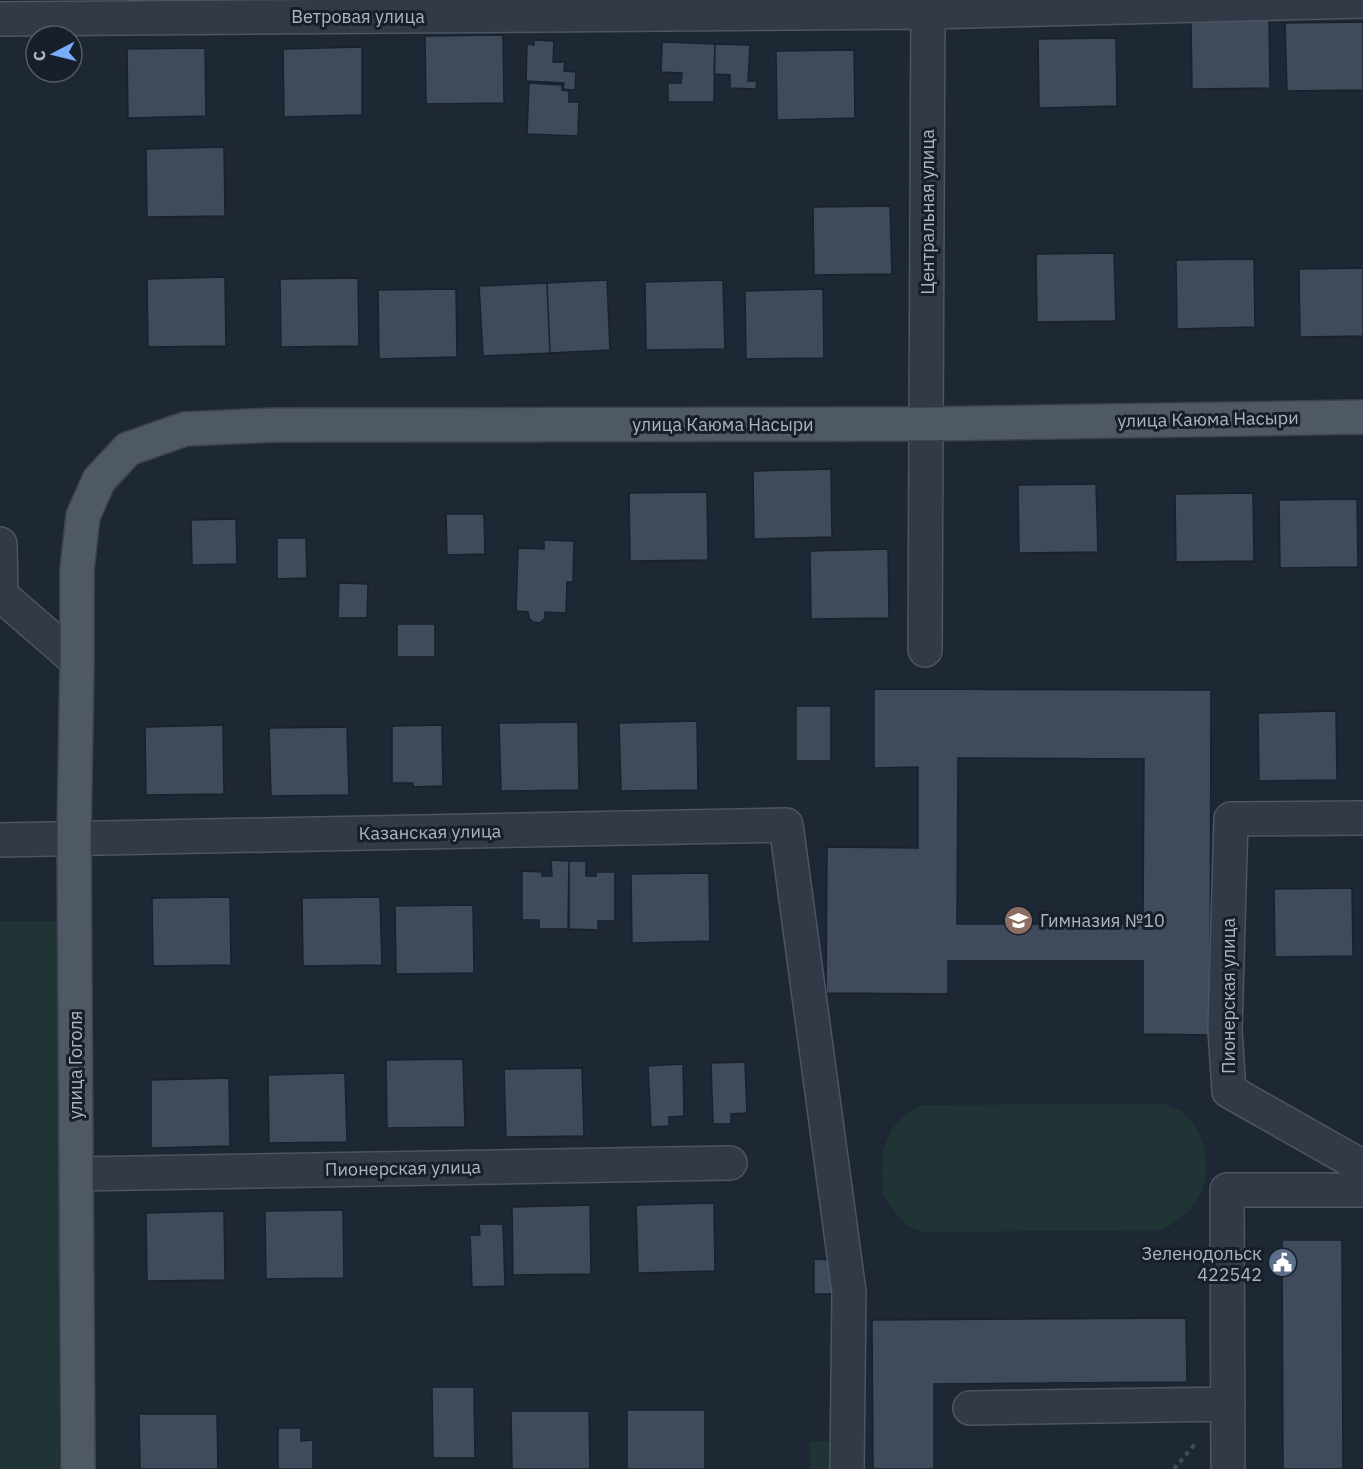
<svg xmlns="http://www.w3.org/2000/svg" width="1363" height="1469" font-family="'IBM Plex Sans',sans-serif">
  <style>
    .green { fill: #203436 }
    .building { fill: #3f4b5a; stroke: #19212c; stroke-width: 1.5; fill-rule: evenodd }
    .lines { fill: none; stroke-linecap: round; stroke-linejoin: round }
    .minor-casing { stroke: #4c5561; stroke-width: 36 }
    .major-casing { stroke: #3b434f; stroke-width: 36 }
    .path { stroke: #3a5051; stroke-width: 4; stroke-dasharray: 4.5 4.5; stroke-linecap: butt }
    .minor { stroke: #313a46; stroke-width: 33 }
    .major { stroke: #4f5966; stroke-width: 33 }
    .labels { text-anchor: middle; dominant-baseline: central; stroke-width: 6; stroke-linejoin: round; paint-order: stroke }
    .street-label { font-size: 18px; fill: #abb5c3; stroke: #171f2a }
    .poi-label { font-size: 18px; fill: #abb5c3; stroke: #171f2a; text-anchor: start }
  </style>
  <rect width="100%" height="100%" fill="#1e2835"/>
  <path class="green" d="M 0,921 L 60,921 L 59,1469 L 0,1469 Z
    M 1163,1104 C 1169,1106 1179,1109 1184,1113 C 1208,1136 1214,1176 1195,1203 C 1187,1215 1175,1222 1163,1230 L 924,1232 L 907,1226 L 895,1212 L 883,1195 L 882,1173 L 883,1151 L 891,1130 L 904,1115 L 923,1105 Z
    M 834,1441 L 834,1469 L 810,1469 L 810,1442 Z"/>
  <path class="building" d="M 1269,19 L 1270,88 L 1192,89 L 1191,21 Z
    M 1363,22 L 1363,90 L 1287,91 L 1285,23 Z
    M 503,35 L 504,103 L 426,104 L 425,36 Z
    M 1116,38 L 1117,106 L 1039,108 L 1038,39 Z
    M 534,40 L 554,41 L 553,62 L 565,62 L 564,71 L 576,72 L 575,90 L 563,89 L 564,83 L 526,81 L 527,44 L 534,45 Z
    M 662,42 L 715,44 L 714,102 L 668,102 L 668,83 L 681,83 L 682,73 L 661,72 Z
    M 715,44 L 750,45 L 748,81 L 757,81 L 756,89 L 730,88 L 730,75 L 714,74 Z
    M 362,47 L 362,115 L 284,117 L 283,49 Z
    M 205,48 L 206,116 L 128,118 L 127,49 Z
    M 854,50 L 855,118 L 777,120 L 776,51 Z
    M 529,83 L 562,85 L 562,90 L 569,91 L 569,102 L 579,102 L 578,136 L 527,134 Z
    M 224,147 L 225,216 L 147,217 L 146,149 Z
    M 890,206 L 892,274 L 814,275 L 813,207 Z
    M 1114,253 L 1116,321 L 1037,322 L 1036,254 Z
    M 1254,259 L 1255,327 L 1177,329 L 1176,260 Z
    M 1363,268 L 1363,336 L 1300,337 L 1299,269 Z
    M 225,277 L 226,346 L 148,347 L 147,279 Z
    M 358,278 L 359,346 L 281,347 L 280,279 Z
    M 607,280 L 610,350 L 550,353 L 547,283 Z
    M 723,280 L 725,349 L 646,350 L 645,282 Z
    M 547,283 L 550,353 L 483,356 L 479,286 Z
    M 456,289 L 457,357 L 379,359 L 378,290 Z
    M 823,289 L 824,358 L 746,359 L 745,291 Z
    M 831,469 L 832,537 L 754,539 L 753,471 Z
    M 1096,484 L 1098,552 L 1019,553 L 1018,485 Z
    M 707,492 L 708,560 L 630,561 L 629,493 Z
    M 1253,493 L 1254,561 L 1176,562 L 1175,494 Z
    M 1357,499 L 1358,567 L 1280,568 L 1279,500 Z
    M 446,514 L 484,514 L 485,554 L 447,555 Z
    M 236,519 L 237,564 L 192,565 L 191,520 Z
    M 277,538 L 306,538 L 307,578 L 277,579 Z
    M 544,540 L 574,541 L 573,582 L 567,582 L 566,613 L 545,612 L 545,618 L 540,623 L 533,622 L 529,618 L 528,612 L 516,611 L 518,548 L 544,549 Z
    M 888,549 L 889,618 L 811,619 L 810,551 Z
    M 339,583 L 368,584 L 367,618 L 338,618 Z
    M 397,624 L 435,624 L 435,657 L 397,657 Z
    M 874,689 L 1211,690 L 1210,1035 L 1143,1034 L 1143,961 L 948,961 L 948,994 L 826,993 L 827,847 L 918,848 L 918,767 L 874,768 ZM 958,758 L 1144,759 L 1143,924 L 957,924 Z
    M 796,706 L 831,706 L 831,761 L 796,761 Z
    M 1336,711 L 1337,780 L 1259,781 L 1258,713 Z
    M 697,721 L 698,790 L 621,791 L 619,723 Z
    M 578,722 L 579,790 L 501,791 L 499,723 Z
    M 223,725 L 224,794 L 146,795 L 145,727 Z
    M 442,725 L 443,786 L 413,787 L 413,783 L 392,783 L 392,726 Z
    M 347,727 L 349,795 L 271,796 L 269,728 Z
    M 551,860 L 569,861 L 568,929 L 539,929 L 539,920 L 522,920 L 522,871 L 542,872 L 542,876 L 552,876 Z
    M 569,861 L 586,861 L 586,876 L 596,876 L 596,872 L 615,872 L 615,921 L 598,921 L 598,930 L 569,929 Z
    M 709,873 L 710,941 L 632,943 L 631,874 Z
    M 1352,888 L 1353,956 L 1275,957 L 1274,889 Z
    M 230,897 L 231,965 L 153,966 L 152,898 Z
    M 380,897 L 382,965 L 303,966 L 302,898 Z
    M 473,905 L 474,973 L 396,974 L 395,906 Z
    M 463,1059 L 465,1127 L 387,1128 L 386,1060 Z
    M 745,1062 L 747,1113 L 731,1114 L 731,1124 L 713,1124 L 711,1063 Z
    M 683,1064 L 684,1116 L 669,1117 L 669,1126 L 651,1127 L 648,1066 Z
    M 582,1068 L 584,1136 L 506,1137 L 504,1069 Z
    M 345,1073 L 347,1142 L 269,1143 L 268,1075 Z
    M 229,1078 L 230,1146 L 151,1148 L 151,1080 Z
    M 714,1203 L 715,1271 L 638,1273 L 636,1205 Z
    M 590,1205 L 591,1274 L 513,1275 L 512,1207 Z
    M 343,1210 L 344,1278 L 266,1279 L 265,1211 Z
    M 224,1211 L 225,1280 L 147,1281 L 146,1213 Z
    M 479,1224 L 503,1224 L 505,1286 L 472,1287 L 470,1235 L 480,1235 Z
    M 1282,1240 L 1342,1240 L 1343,1469 L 1283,1469 Z
    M 814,1259 L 833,1260 L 833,1294 L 814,1294 Z
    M 1186,1318 L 1187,1382 L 934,1384 L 934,1469 L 873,1469 L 872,1320 Z
    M 432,1387 L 474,1387 L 475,1458 L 433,1458 Z
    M 627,1410 L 705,1410 L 705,1469 L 627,1469 Z
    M 511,1411 L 589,1411 L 590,1469 L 512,1469 Z
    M 139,1414 L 217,1414 L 218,1469 L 140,1469 Z
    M 278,1428 L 301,1428 L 301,1441 L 313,1440 L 313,1469 L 278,1469 Z"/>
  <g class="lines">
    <defs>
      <path id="minor" d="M 0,19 L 928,12 L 1363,1
        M 0,544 L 1,595 L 77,661
        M 925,650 L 928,0
        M 1363,818 L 1231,819 L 1225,1030 L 1229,1091 L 1363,1167
        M 0,840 L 786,825 L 849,1292 L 847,1469
        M 76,1174 L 730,1163
        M 970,1408 L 1228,1404
        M 1228,1469 L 1227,1190 L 1363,1190"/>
      <path id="major" d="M 78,1469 L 74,838 L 77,661 L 77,569 L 83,516 L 99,480 L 128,449 L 185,429 L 275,425 L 926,424 L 1363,417"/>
    </defs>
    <use href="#minor" class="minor-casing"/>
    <use href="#major" class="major-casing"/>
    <path class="path" d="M 1174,1469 L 1195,1444"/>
    <use href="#minor" class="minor"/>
    <use href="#major" class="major"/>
  </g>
  <defs>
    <symbol id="school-disc" viewBox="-11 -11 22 22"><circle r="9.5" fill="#8d6e63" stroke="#171f2a"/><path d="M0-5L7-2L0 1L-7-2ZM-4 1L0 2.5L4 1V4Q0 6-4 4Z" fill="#fff"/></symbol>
    <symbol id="civic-disc" viewBox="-11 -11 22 22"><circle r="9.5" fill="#5c6f8a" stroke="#171f2a"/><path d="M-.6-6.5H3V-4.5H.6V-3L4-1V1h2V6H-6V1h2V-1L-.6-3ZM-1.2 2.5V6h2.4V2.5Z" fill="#fff"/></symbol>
  </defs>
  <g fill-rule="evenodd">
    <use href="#school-disc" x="1002" y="904" width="33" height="33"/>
    <use href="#civic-disc" x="1266" y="1246" width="33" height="33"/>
  </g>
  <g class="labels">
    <g class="street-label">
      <text x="358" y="16">Ветровая улица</text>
      <text transform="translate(927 212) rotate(-90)">Центральная улица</text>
      <text transform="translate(1208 419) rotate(-1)">улица Каюма Насыри</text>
      <text x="723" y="424">улица Каюма Насыри</text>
      <text transform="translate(430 832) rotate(-1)">Казанская улица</text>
      <text transform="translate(1228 996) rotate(-90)">Пионерская улица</text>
      <text transform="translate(75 1065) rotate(-90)">улица Гоголя</text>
      <text transform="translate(403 1168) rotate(-1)">Пионерская улица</text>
    </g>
    <g class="poi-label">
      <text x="1040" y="920">Гимназия №10</text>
      <text x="1262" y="1253" text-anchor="end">Зеленодольск<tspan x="1262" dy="21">422542</tspan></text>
    </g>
  </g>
  <g transform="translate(54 54) rotate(263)"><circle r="28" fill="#171f2a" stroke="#525b67" stroke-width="1.5"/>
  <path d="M0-4.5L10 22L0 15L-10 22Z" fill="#79adfa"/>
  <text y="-9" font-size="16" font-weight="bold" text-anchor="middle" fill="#abb5c3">С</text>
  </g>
</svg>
